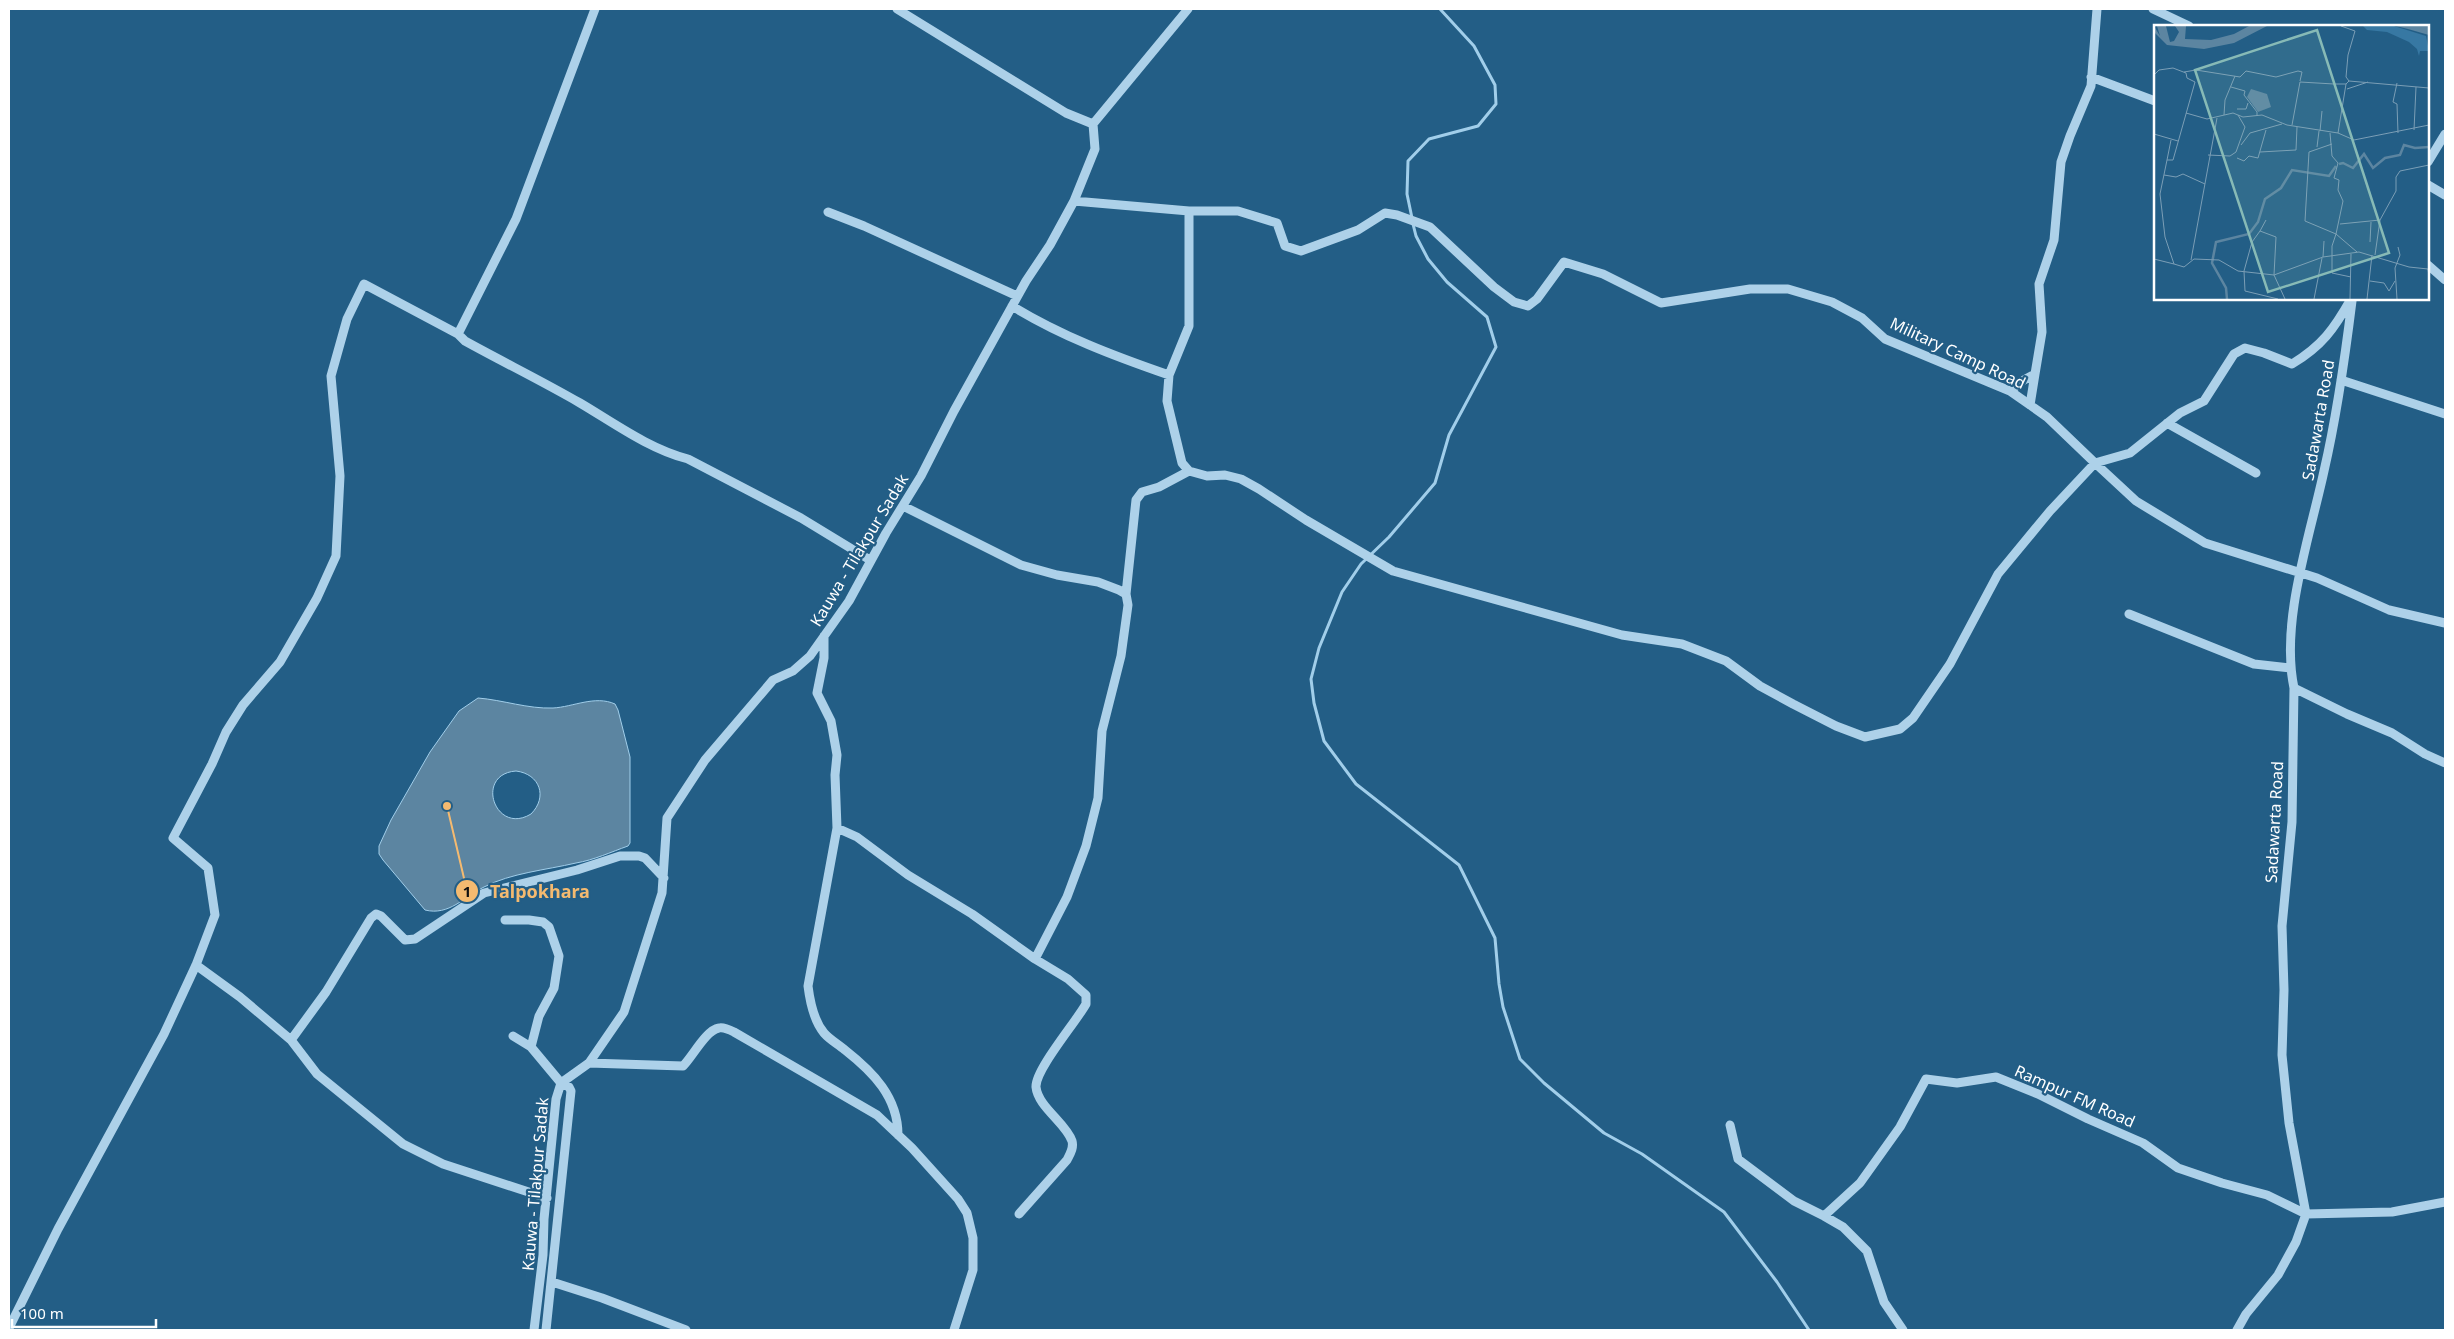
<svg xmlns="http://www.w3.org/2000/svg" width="2454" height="1339" font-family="'Noto Sans',sans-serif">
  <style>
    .water { fill: #5c85a1; stroke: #a1ceea; fill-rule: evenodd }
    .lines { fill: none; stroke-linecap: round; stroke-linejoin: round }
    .stream { stroke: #a1ceea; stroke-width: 3 }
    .minor { stroke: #add1e9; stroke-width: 9 }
    .labels { text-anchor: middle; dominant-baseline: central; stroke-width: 4.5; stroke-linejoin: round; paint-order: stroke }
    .street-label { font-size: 16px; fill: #fff; stroke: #235e86 }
    .inset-river { fill: none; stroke: #5c85a1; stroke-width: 2.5 }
    .inset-road { fill: none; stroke: #7b9eb6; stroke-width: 1 }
    .view { fill: #87bab6; fill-opacity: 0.15; stroke: #87bab6; stroke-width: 2.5 }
    .inset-edge { fill: none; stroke: #fff; stroke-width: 2.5 }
    .leader { fill: none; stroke: #f4ba70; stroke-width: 2 }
    .callout-dot { fill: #f4ba70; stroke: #235e86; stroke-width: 2 }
    .mark-label { font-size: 15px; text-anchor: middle; font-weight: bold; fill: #111 }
    .callout-label { font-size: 18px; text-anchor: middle; font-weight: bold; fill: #f4ba70; stroke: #235e86; stroke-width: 4.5; stroke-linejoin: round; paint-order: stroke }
  </style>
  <rect width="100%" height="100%" fill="#235e86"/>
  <path class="water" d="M 478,698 C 503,700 528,709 553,708 C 573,707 595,695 615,704 L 618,710 L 630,757 L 630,843 L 628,846 C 611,852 594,860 576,863 C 546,870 511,873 484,887 C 464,897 449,916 425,910 L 383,860 L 379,854 L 379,846 L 391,820 L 430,752 L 459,711 ZM 516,771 C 540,774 548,797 531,814 C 495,836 474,774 516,771 Z"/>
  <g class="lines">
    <path class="stream" d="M 1412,218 L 1407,194 L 1408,161 L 1429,139 L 1478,126 L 1496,104 L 1495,85 L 1474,46 L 1440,9
      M 1413,224 L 1416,236 L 1428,259 L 1447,282 L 1487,317 L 1496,347 L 1449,435 L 1435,483 L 1389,537 L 1361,564 L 1342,592 L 1319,648 L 1311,679 L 1314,703 L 1324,741 L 1356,784 L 1459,865 L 1495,938 L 1499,984 L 1503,1007 L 1520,1059 L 1544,1083 L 1604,1133 L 1642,1154 L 1724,1212 L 1777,1282 L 1809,1330"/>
    <path class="minor" d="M 595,9 L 516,219 L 458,334 L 465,341 C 503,362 542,381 580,403 C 614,423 649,449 688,459 L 801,518 L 870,560
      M 897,9 L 1066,113 L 1093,124
      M 2153,9 L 2189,26
      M 2091,77 L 2155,101
      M 2428,162 L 2445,134
      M 2428,185 L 2445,195
      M 1074,201 L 1189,211 L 1238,211 L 1277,223 L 1285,246 L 1301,251 L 1358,230 L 1385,213 L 1397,215 L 1430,227 L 1494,287 L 1514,302 L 1528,306 L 1537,299 L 1564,262 L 1603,274 L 1661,303 L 1750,289 L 1788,289 L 1832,302 L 1862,318 L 1885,339 L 2010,391 L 2047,417 L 2095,463 L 2130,453 L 2180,413 L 2204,401 L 2234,354 L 2245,348 L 2264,353 L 2292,364 C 2322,346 2334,329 2351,299
      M 1189,211 L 1189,326 L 1169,375 L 1167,401 L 1182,463 L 1189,471 L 1207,476 L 1225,475 L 1241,479 L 1259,489 L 1306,520 L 1393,571 L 1622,635 L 1682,644 L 1726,661 L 1760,686 L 1793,704 L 1836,726 L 1865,737 L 1900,729 L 1913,718 L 1950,664 L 1998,574 L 2050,511 L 2095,463 L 2136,501 L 2205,543 L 2317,578 L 2389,610 L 2445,623
      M 828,212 L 864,226 L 1017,296
      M 2428,265 L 2445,280
      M 1012,306 C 1061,336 1114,356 1169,375
      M 2341,380 L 2445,414
      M 2010,391 L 2024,380 L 2035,374 L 2042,332 L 2039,284 L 2054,240 L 2061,162 L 2070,136 L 2091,86 L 2097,9
      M 2030,405 L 2035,374
      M 2167,423 L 2256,473
      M 903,506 L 1021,565 L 1057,575 L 1098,582 L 1119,590 L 1126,594 L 1128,605 L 1121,656 L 1102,731 L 1098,798 L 1086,846 L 1067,897 L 1035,959
      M 1126,594 L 1136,500 L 1142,492 L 1159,487 L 1189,471
      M 2129,614 L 2254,664 L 2290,668
      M 824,636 L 824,658 L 817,693 L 831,721 L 837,755 L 835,775 L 837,828 L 808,986 C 810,1002 814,1021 824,1033 C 830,1040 838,1044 845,1050 C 873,1072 898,1097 898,1135
      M 2294,688 L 2347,714 L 2392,733 L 2425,754 L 2445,763
      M 837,828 L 857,837 L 908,875 L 972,914 L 1035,959 L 1068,979 L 1086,995 L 1086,1004 C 1076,1022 1035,1070 1036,1087 C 1038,1107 1066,1123 1072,1141 C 1074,1148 1070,1154 1067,1160 L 1019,1214
      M 505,920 L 529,920 L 543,922 L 549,927 L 559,956 L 554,988 L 539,1016 L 531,1047
      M 196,965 L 240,997 L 291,1040 L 317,1074 L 403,1144 L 443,1164 L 547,1198
      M 513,1036 L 531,1047 L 561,1083 L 569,1087 L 571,1091 L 546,1330
      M 291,1040 L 326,992 L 371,918 L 376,914 L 381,916 L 405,940 L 415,939 L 484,893 L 577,870 L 620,856 L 639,856 L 645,858 L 664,878
      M 589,1063 L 683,1066 C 693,1056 706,1030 719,1028 C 723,1027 730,1030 734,1032 L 877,1115 L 912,1148 L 958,1199 L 967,1213 L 973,1238 L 973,1270 L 954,1330
      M 1730,1125 L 1738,1159 L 1794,1201 L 1824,1216 L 1860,1183 L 1900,1127 L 1926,1079 L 1957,1083 L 1996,1077 L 2038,1094 L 2088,1119 L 2143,1143 L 2178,1168 L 2222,1183 L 2267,1195 L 2306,1214 L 2392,1212 L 2445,1202
      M 1824,1216 L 1843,1227 L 1867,1251 L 1884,1302 L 1903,1330
      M 552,1282 L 602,1298 L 686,1330
      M 9,1328 L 58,1229 L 164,1034 L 196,965 L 215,915 L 208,868 L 173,838 L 212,764 L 226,732 L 243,705 L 280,662 L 317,598 L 336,556 L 340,476 L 331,376 L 347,319 L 364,284 L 458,334
      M 534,1330 L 543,1255 L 544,1219 L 556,1099 L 561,1083 L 589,1063 L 624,1012 L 662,893 L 667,818 L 705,760 L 773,680 L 793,671 L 810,656 L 849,601 L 886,533 L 921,476 L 954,411 L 1026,281 L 1050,245 L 1074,201 L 1095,149 L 1093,124 L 1188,9
      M 2237,1330 L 2246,1314 L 2278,1275 L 2296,1242 L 2306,1214 L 2289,1123 L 2282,1055 L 2284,990 L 2282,926 L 2292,822 L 2294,688 C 2280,622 2310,536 2324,471 C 2337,415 2345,358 2352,301"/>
  </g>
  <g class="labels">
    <g class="street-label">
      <text transform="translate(1958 353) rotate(25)">Military Camp Road</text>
      <text transform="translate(2318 420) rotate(-80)">Sadawarta Road</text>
      <text transform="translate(859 550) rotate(-59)">Kauwa - Tilakpur Sadak</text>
      <text transform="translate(2274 822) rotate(-87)">Sadawarta Road</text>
      <text transform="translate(2075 1096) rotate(24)">Rampur FM Road</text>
      <text transform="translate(535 1184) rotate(-85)">Kauwa - Tilakpur Sadak</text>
    </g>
  </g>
  <g transform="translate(2154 25)">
    <rect width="275" height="275" fill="#235e86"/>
    <path d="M 209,1 L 240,1 L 272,11 L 275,26 L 266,26 L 265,31 L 263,24 L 255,17 L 233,7 L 213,5 Z" fill="#3778a3"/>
    <path d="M 0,1 L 6,11 L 3,1 L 12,1 L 16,17 L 20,16 L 25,7 L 21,1 L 32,1 L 31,14 L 57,15 L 80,9 L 95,1 L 113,1 L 80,18 L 50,24 L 13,20 L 0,7 ZM 242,1 L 275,1 L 275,10 L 254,4 ZM 97,64 L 113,69 L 117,82 L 104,87 L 93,72 Z" fill="#5c85a1"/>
    <path class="inset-river" d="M 185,139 L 189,138 L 199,143 L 210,129 L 219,143 L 231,133 L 246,130 L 250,120 L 261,123 L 275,122M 73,274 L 72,263 L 58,238 L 62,217 L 95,209 L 104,197 L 111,174 L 127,163 L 138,145 L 175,151 L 182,141"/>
    <path class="inset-road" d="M 30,47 L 42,45 L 86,52 L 92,46 L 122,52 L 144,46 L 148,47 L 146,56M 0,50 L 5,45 L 19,43 L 32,48 L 33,53 L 41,57 L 19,135 L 13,135 L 6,169 L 11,212 L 20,239 L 30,242 L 40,234 L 65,235 L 84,246 L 120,250 L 169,232 L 205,227 L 255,242 L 274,244 L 275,251M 195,56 L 275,63M 243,58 L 239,77 L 243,79 L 244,108M 77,62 L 91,66 L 90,70 L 103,87 L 103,91M 193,64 L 214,57M 83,84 L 92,84 L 94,78M 32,88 L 53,94 L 79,88 L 89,92 L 108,90 L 133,100 L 184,108 L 200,115 L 275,100M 70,90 L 71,75 L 81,51M 138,100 L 146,57 L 180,59 L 192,59 L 195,56 L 192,52 L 194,30 L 201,6 L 187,1M 260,105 L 262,62M 166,106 L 168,86M 176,108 L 178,131 L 184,138 L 180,153 L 185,155 L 184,165 L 189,176 L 182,209 L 203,227M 184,108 L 192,59M 0,109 L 24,116M 178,119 L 155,127 L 151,196 L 182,209 L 178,221 L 178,248 L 197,252M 87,120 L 96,108 L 128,99M 163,122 L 165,106M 106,127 L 142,125 L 143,102M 54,130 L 76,131 L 82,127 L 91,102 L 84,90M 83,133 L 90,136 L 95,131 L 104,133 L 112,105M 13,135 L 17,115M 10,150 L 22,152 L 29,149 L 51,159M 112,195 L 106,206 L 122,212 L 120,250 L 131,274M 186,199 L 226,195M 106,206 L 98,217 L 90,246 L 91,266 L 124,274M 216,217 L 217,197M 221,230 L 226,195 L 242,166 L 242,152 L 246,146 L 275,140M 169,232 L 170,216M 0,234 L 20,239M 37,235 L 63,93M 216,256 L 230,258 L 235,266 L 241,256M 160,274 L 168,233M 196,274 L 197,229M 213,274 L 218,230M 243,274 L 241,243 L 246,230 L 244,222"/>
    <path class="view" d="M 163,5 L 235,228 L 114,267 L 41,45 Z"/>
    <rect width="275" height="275" class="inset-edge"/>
  </g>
  <path class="leader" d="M447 806L467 891"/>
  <g class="callout-dot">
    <circle cx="447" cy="806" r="5"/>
    <circle cx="467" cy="891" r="12"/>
  </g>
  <g class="mark-label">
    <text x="467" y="897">1</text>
  </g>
  <g class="callout-label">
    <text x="540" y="898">Talpokhara</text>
  </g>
  <rect width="2454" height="1339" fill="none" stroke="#ffffff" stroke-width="20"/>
  <path d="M12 1319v8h144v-8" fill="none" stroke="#ffffff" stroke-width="2.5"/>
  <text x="20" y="1319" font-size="15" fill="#ffffff" stroke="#235e86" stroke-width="4" paint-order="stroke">100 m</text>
</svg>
